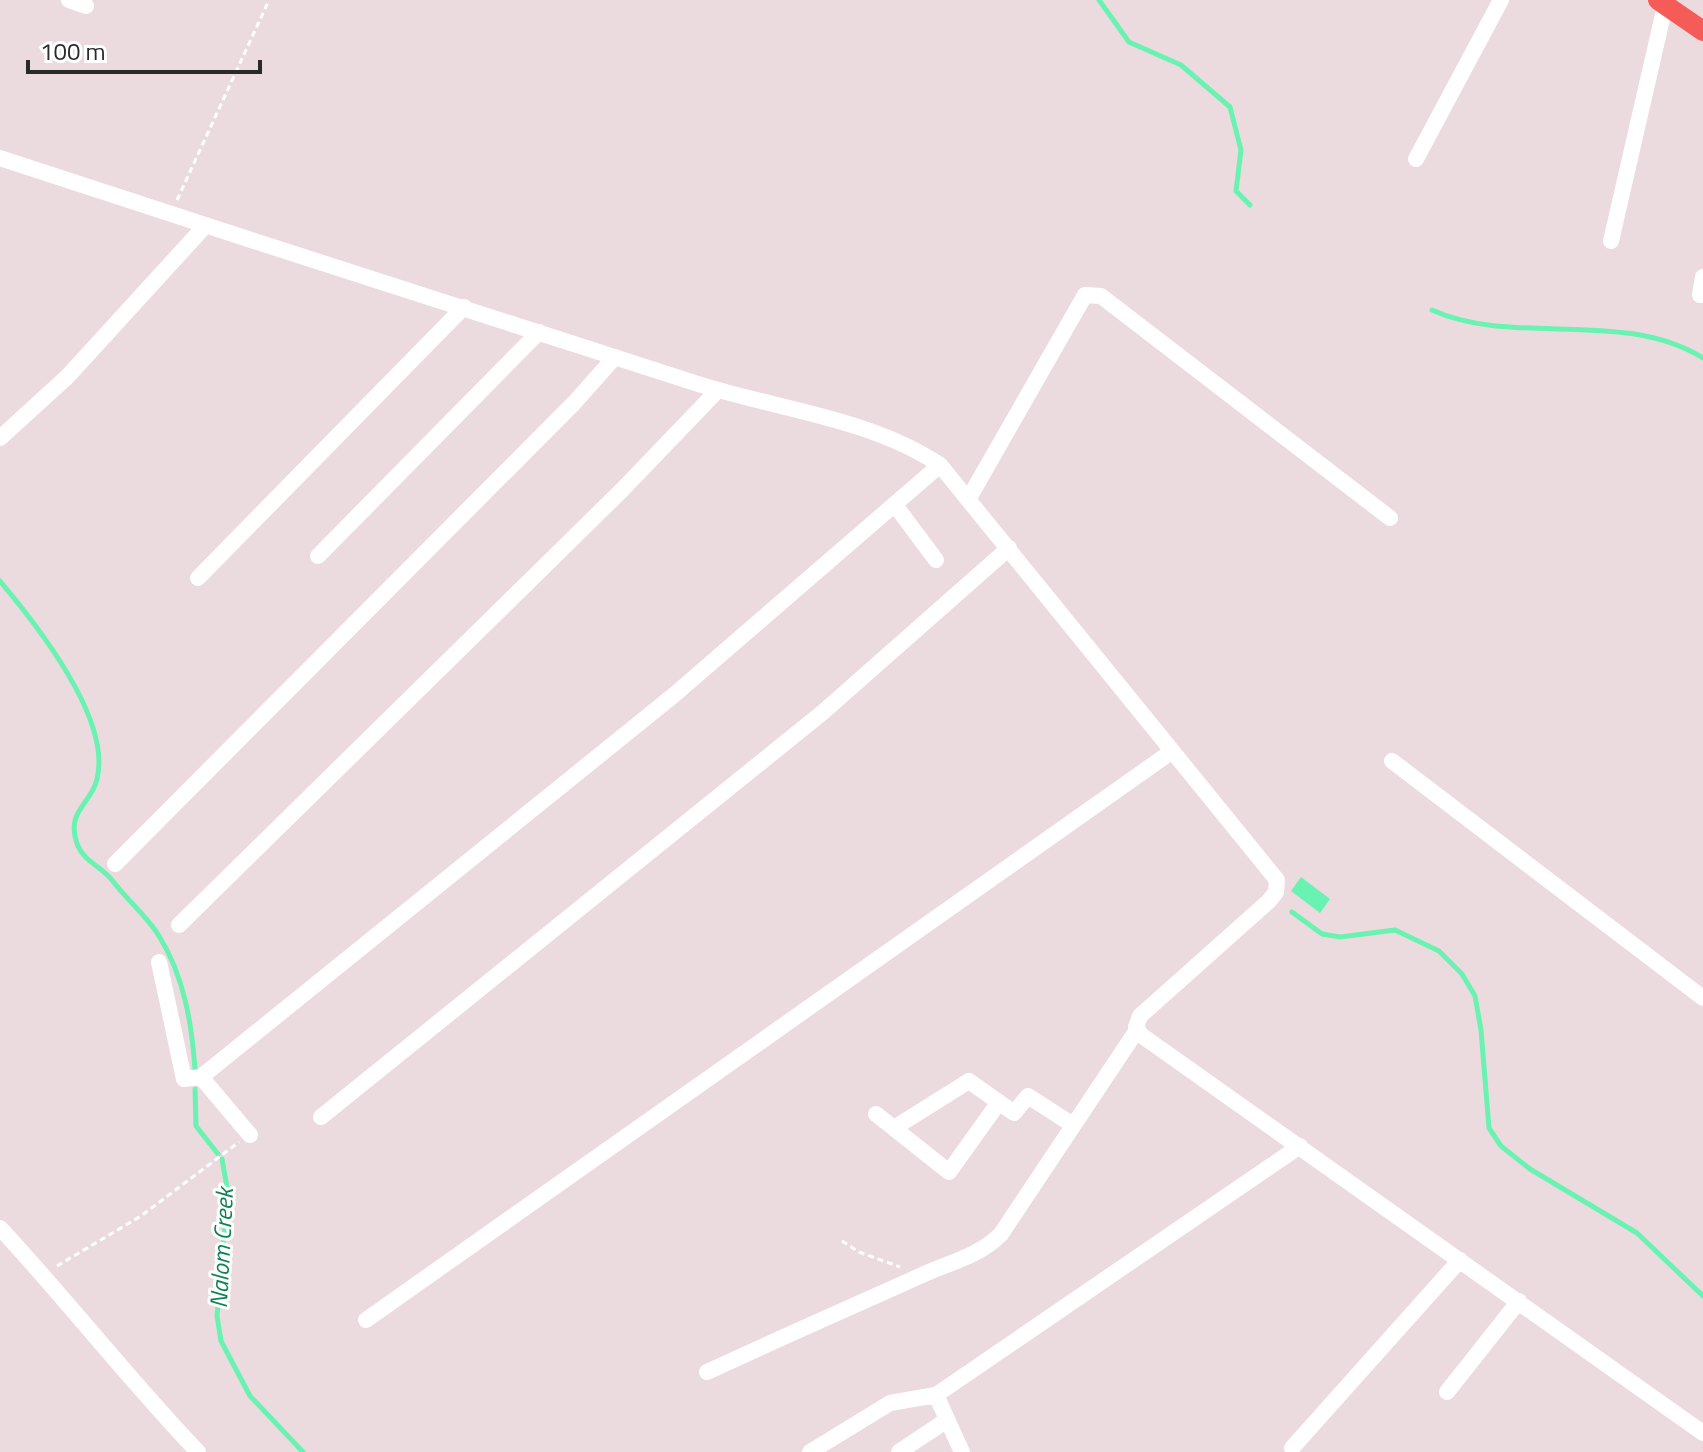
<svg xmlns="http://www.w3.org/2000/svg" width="1703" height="1452" font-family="'Titillium Web',sans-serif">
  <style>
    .water { fill: #6af2b2 }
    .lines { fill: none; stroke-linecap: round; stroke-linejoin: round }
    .stream { stroke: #6af2b2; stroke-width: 5 }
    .path { stroke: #fff; stroke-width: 3; stroke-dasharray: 6 4; stroke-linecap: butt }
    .minor { stroke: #fff; stroke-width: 16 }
    .major { stroke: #f55c58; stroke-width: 20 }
    .labels { text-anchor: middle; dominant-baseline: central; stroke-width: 6; stroke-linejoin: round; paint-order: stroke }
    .water-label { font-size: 24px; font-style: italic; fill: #0b8353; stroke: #fff }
  </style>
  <rect width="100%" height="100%" fill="#ecdbde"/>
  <path class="water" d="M 1301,877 L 1330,899 L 1320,913 L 1291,891 Z"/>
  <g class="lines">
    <path class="stream" d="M 1099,0 L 1129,42 L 1181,65 L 1230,107 L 1241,150 L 1236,191 L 1250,205
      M 1432,310 C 1513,347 1623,308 1703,358
      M 0,581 C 37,625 112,719 97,779 C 92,804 64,811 78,846 C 84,861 102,867 112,880 C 126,899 147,916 159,936 C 184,976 192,1024 195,1070
      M 1292,912 L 1322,934 L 1340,937 L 1395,930 L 1439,951 L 1462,974 L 1475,996 L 1481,1030 L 1489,1128 L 1501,1146 L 1530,1169 L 1637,1233 L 1703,1296
      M 195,1089 L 196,1126 L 218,1154
      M 222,1159 L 228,1193 L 217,1316 L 221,1341 L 250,1396 L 303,1452"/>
    <path class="path" d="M 177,200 L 269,0
      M 842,1241 L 859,1252 L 900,1267
      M 57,1266 L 141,1216 L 239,1142"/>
    <path class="minor" d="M 69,0 L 86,6
      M 0,158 C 231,235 464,307 695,383 C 775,409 870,418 940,465 L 1277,880 L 1276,892 L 1269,901 L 1140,1016 L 1136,1027 L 1141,1035 L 1703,1433
      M 1416,159 L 1501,0
      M 1611,241 L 1665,6
      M 1700,295 L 1703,277
      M 0,438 L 68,376 L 205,226
      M 969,498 L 1085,295 L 1101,296 L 1390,518
      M 895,505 L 936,560
      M 318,556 L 539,332
      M 198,578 L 464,307
      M 1392,761 L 1703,998
      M 115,864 L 574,403 L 615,357
      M 179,925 L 622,490 L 718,390
      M 159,962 L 184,1079 L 201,1077 L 674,695 L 940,465
      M 201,1077 L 250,1135
      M 876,1114 L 949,1172 L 999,1102
      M 321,1117 L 822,713 L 1009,548
      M 894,1128 L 969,1081 L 1014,1113 L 1028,1096 L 1073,1125
      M 0,1228 C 68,1301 129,1380 198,1452
      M 366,1320 L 1171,752
      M 707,1372 C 778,1339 849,1308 920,1276 C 949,1262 977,1258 1001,1234 L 1137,1030
      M 1447,1392 L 1519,1301
      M 936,1395 L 962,1452
      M 1292,1448 L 1460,1260
      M 810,1452 L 890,1403 L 936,1395 L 1300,1146
      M 899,1452 L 947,1420"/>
    <path class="major" d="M 1658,0 L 1703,31"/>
  </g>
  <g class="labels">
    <g class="water-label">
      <text transform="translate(221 1248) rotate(-87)">Nalom Creek</text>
    </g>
  </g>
  <path d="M28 60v12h232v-12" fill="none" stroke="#2a2a2a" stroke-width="4"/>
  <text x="40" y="60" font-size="24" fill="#2a2a2a" stroke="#ffffff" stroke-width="6" paint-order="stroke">100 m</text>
</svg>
